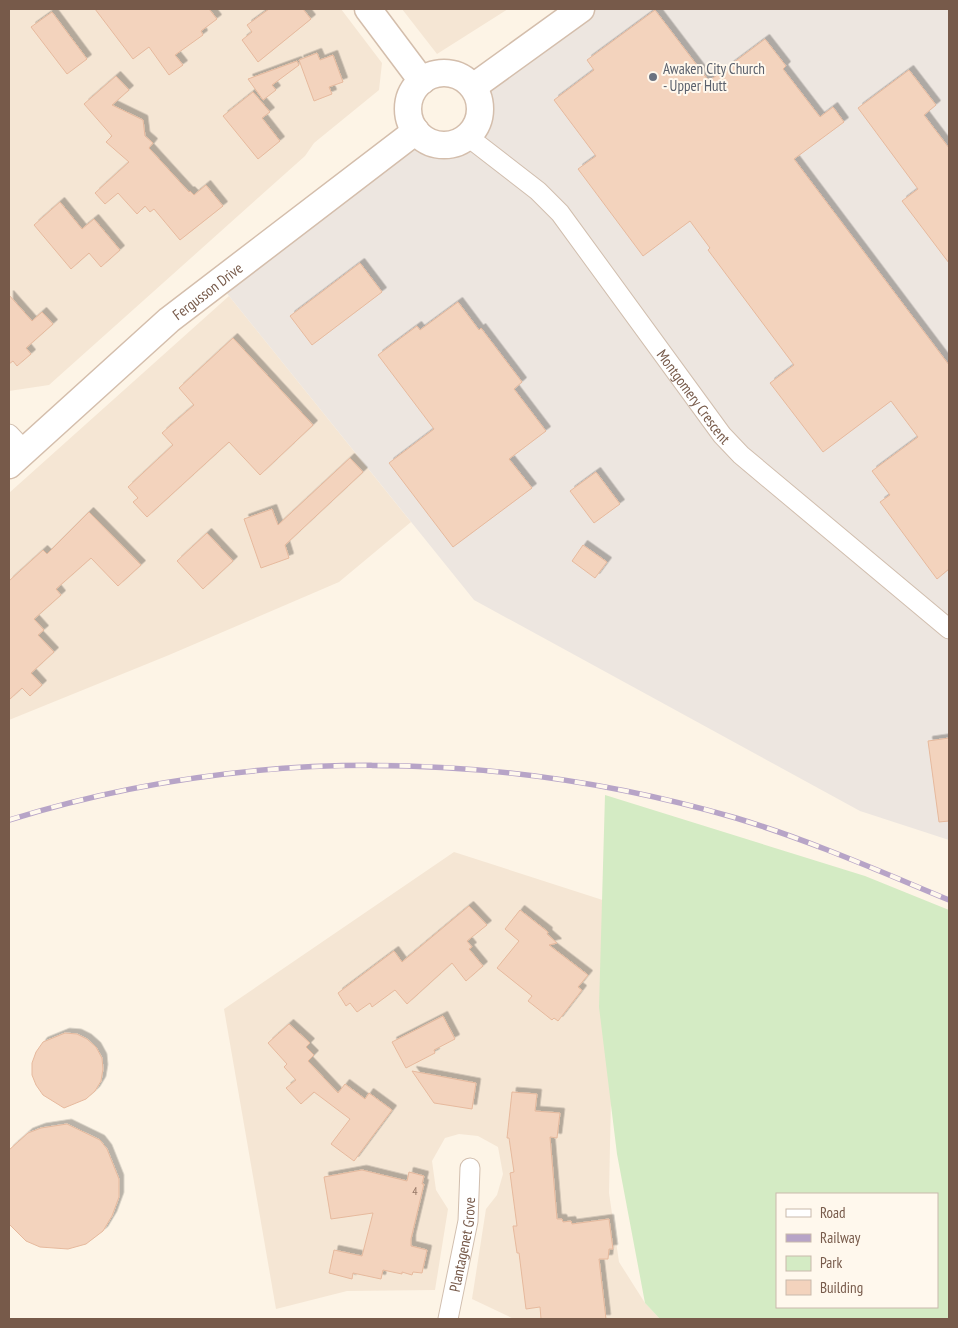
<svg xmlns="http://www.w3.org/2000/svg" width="958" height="1328" font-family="'PT Sans Narrow',sans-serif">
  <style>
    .residential { fill: #f5e6d4 }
    .industrial { fill: #ede6e0 }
    .green { fill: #d4ebc4; fill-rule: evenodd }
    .building { fill: #f3d3bd; stroke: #e6b99d; filter: url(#shadow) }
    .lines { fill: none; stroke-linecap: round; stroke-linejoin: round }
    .street-casing { stroke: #d1beae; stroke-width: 21 }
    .secondary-casing { stroke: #d4beac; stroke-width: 29 }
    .street { stroke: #fff; stroke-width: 19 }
    .secondary { stroke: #fff; stroke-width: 26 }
    .rail-casing { stroke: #b7a4c7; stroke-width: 5.5 }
    .rail { stroke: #fff8ed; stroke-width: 4; stroke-dasharray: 11; stroke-linecap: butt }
    .worship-dot { fill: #6b7280; stroke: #fff8ed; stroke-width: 2 }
    .labels { text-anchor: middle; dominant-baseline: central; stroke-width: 4; stroke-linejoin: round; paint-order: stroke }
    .number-label { font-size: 12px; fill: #967867 }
    .worship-label { font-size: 15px; fill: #5b616d; stroke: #fff8ed; text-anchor: start }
    .street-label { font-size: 15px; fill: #775a4a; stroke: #fff8ed }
  </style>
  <defs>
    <filter id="shadow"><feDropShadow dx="4.5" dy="-4.5" stdDeviation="0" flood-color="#0004"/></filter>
  </defs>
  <rect width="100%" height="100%" fill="#fdf4e6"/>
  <path class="residential" d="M 9,9 L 341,9 L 382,63 L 379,90 L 314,143 L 305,156 L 49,385 L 9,391 Z
    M 402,9 L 508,9 L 437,54 Z
    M 229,296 L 411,522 L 339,582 L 169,655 L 9,720 L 9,493 Z
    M 454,852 L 615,904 L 609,1193 L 619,1262 L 645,1303 L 660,1319 L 514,1319 L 472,1299 L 486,1209 L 497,1195 L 503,1174 L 498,1147 L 478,1136 L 459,1134 L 445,1138 L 432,1161 L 436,1190 L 448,1209 L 435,1290 L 347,1291 L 276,1309 L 224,1009 Z"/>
  <path class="industrial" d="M 581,9 L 949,9 L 949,840 L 860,811 L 474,600 L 217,281 L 424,138 L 436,144 L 449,144 L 467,136 L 479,119 L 479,101 L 477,94 Z"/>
  <path class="green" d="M 605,795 L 865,876 L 949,910 L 949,1319 L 660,1319 L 645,1303 L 617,1154 L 599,1007 ZM 777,1194 L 937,1194 L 937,1307 L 777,1307 Z"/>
  <path class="building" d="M 95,9 L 209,9 L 217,19 L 201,31 L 203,35 L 175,55 L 183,65 L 169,75 L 149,47 L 133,59 Z
    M 269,9 L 303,9 L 311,19 L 258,62 L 242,40 L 252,32 L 247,25 Z
    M 655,10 L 709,81 L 765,39 L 786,66 L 783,69 L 820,117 L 833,107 L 844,122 L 794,159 L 949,365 L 949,569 L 937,579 L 880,502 L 890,495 L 872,471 L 918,437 L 891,401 L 823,452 L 770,383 L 794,365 L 708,250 L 710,248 L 690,221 L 643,256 L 578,169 L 596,156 L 554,100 L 594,70 L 587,60 Z
    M 52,12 L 87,59 L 67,74 L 31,27 Z
    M 317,53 L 320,60 L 333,55 L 343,82 L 329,87 L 332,94 L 314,101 L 299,60 Z
    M 297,61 L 299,65 L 272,85 L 276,90 L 263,100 L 248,79 Z
    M 909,70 L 936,105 L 924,115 L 949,148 L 949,263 L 902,201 L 918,189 L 858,108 Z
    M 116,76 L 129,90 L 112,105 L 143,120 L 145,136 L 153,143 L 149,148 L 189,192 L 190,191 L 194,195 L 206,185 L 223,206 L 180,240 L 154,209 L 150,212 L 145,206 L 137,214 L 118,193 L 105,204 L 95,193 L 129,162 L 106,142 L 112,136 L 84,104 Z
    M 253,92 L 270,112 L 262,118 L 280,141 L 258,159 L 223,116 Z
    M 60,202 L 82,229 L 94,219 L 120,250 L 101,267 L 89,253 L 71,269 L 34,225 Z
    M 360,263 L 382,292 L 312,345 L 290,316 Z
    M 9,295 L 32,321 L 42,312 L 53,324 L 26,348 L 31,354 L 17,366 L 13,361 L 9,364 Z
    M 458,302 L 479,330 L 481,328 L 522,382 L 514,389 L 546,431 L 509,459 L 532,488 L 453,547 L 389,463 L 434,429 L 378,355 L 417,326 L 420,330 Z
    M 233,338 L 313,425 L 260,475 L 229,442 L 147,517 L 133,502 L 138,498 L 128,487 L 173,445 L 162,433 L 194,405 L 179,388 Z
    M 350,458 L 363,472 L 285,545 L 289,558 L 261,568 L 244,519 L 272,509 L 278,525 Z
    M 596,472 L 620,504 L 594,523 L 570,491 Z
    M 89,512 L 141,565 L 118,586 L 91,558 L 56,589 L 61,595 L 34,619 L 44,630 L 38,635 L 54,652 L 31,673 L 42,685 L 30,696 L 22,688 L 9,700 L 9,581 L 43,550 L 47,554 Z
    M 207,533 L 233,561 L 203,589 L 177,561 Z
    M 583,545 L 607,562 L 595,578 L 572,561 Z
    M 949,738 L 949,821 L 939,822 L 928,741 Z
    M 469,906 L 487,925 L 467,941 L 472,947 L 469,949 L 483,966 L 466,981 L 452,963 L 407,1004 L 395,990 L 372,1007 L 370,1003 L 357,1012 L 350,1003 L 346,1006 L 338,993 L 394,951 L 402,962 Z
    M 520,910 L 548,932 L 547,934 L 557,943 L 549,945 L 588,975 L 578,987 L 582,990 L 558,1021 L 554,1018 L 552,1020 L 528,1001 L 532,996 L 497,968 L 519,941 L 505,929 Z
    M 443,1016 L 455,1039 L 434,1050 L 435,1053 L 406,1068 L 392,1042 Z
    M 289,1024 L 310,1043 L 306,1047 L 314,1055 L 308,1061 L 338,1093 L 345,1084 L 365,1099 L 369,1093 L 392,1110 L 354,1161 L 331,1144 L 350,1119 L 314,1092 L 301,1104 L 286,1088 L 296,1080 L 284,1067 L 287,1064 L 268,1043 Z
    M 65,1033 L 77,1034 L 87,1039 L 96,1047 L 102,1058 L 103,1069 L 101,1081 L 95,1091 L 86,1099 L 64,1108 L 43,1095 L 36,1085 L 32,1075 L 32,1063 L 36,1052 L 43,1042 Z
    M 412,1071 L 476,1083 L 472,1109 L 434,1103 Z
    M 512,1092 L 537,1094 L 535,1111 L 560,1113 L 557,1138 L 550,1137 L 557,1219 L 562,1219 L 563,1222 L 571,1221 L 572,1224 L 609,1219 L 613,1249 L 609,1249 L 608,1259 L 599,1259 L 606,1319 L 541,1319 L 540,1307 L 526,1309 L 519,1253 L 517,1253 L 513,1226 L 517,1226 L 510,1173 L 514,1172 L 509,1138 L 507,1138 Z
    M 67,1124 L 100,1140 L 107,1149 L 119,1179 L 119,1197 L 112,1216 L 103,1231 L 86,1244 L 68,1249 L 40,1247 L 26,1241 L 9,1224 L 9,1150 L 28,1133 L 41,1128 Z
    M 362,1170 L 407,1181 L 409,1172 L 424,1176 L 422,1184 L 424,1184 L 411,1239 L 411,1246 L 427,1250 L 422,1273 L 413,1272 L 412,1275 L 402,1272 L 402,1274 L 383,1270 L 381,1279 L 353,1273 L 352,1279 L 329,1273 L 334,1250 L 362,1256 L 373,1213 L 331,1219 L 324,1177 Z"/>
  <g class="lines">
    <defs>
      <g id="street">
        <path id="s1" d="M 467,136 L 538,191 L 560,213 L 722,435 L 741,455 L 949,629"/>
        <path d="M 9,434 L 25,451"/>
        <path id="s2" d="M 448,1319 L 468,1221 L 470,1168"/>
      </g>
      <g id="secondary">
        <path d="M 368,9 L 422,81"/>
        <circle cx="444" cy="109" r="36"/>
        <path d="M 473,87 L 581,9"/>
        <path id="s3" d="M 9,465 L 169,320 L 416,131"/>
      </g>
    </defs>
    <use href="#street" class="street-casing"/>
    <use href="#secondary" class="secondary-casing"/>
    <use href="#street" class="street"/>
    <use href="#secondary" class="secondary"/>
    <defs>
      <path id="rail" d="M 9,820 C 246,746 499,749 736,818 C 809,840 879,871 949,900"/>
    </defs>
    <use href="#rail" class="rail-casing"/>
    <use href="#rail" class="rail"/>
  </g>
  <circle class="worship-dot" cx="653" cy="77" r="5"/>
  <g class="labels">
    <g class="number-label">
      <text x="415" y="1190">4</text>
    </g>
    <g class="worship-label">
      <text x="663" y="68">Awaken City Church<tspan x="663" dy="17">- Upper Hutt</tspan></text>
    </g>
    <g class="street-label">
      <text stroke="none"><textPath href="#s3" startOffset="264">Fergusson Drive</textPath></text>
      <text stroke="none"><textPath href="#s1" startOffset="348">Montgomery Crescent</textPath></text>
      <text stroke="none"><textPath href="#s2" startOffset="76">Plantagenet Grove</textPath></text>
    </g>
  </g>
  <rect width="958" height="1328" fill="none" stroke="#775a4a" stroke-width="20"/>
  <rect x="776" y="1193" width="162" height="115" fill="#fff8ed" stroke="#c9b9ac"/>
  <rect x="786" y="1209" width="25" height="8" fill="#ffffff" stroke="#c9b9ac"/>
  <text x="820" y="1218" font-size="15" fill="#775a4a">Road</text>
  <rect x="786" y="1234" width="25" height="8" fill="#b7a4c7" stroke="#c9b9ac"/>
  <text x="820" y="1243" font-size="15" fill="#775a4a">Railway</text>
  <rect x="786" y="1256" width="25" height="15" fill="#d4ebc4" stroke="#c9b9ac"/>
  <text x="820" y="1268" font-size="15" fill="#775a4a">Park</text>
  <rect x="786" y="1280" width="25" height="15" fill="#f3d3bd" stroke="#c9b9ac"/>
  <text x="820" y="1293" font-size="15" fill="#775a4a">Building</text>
</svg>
